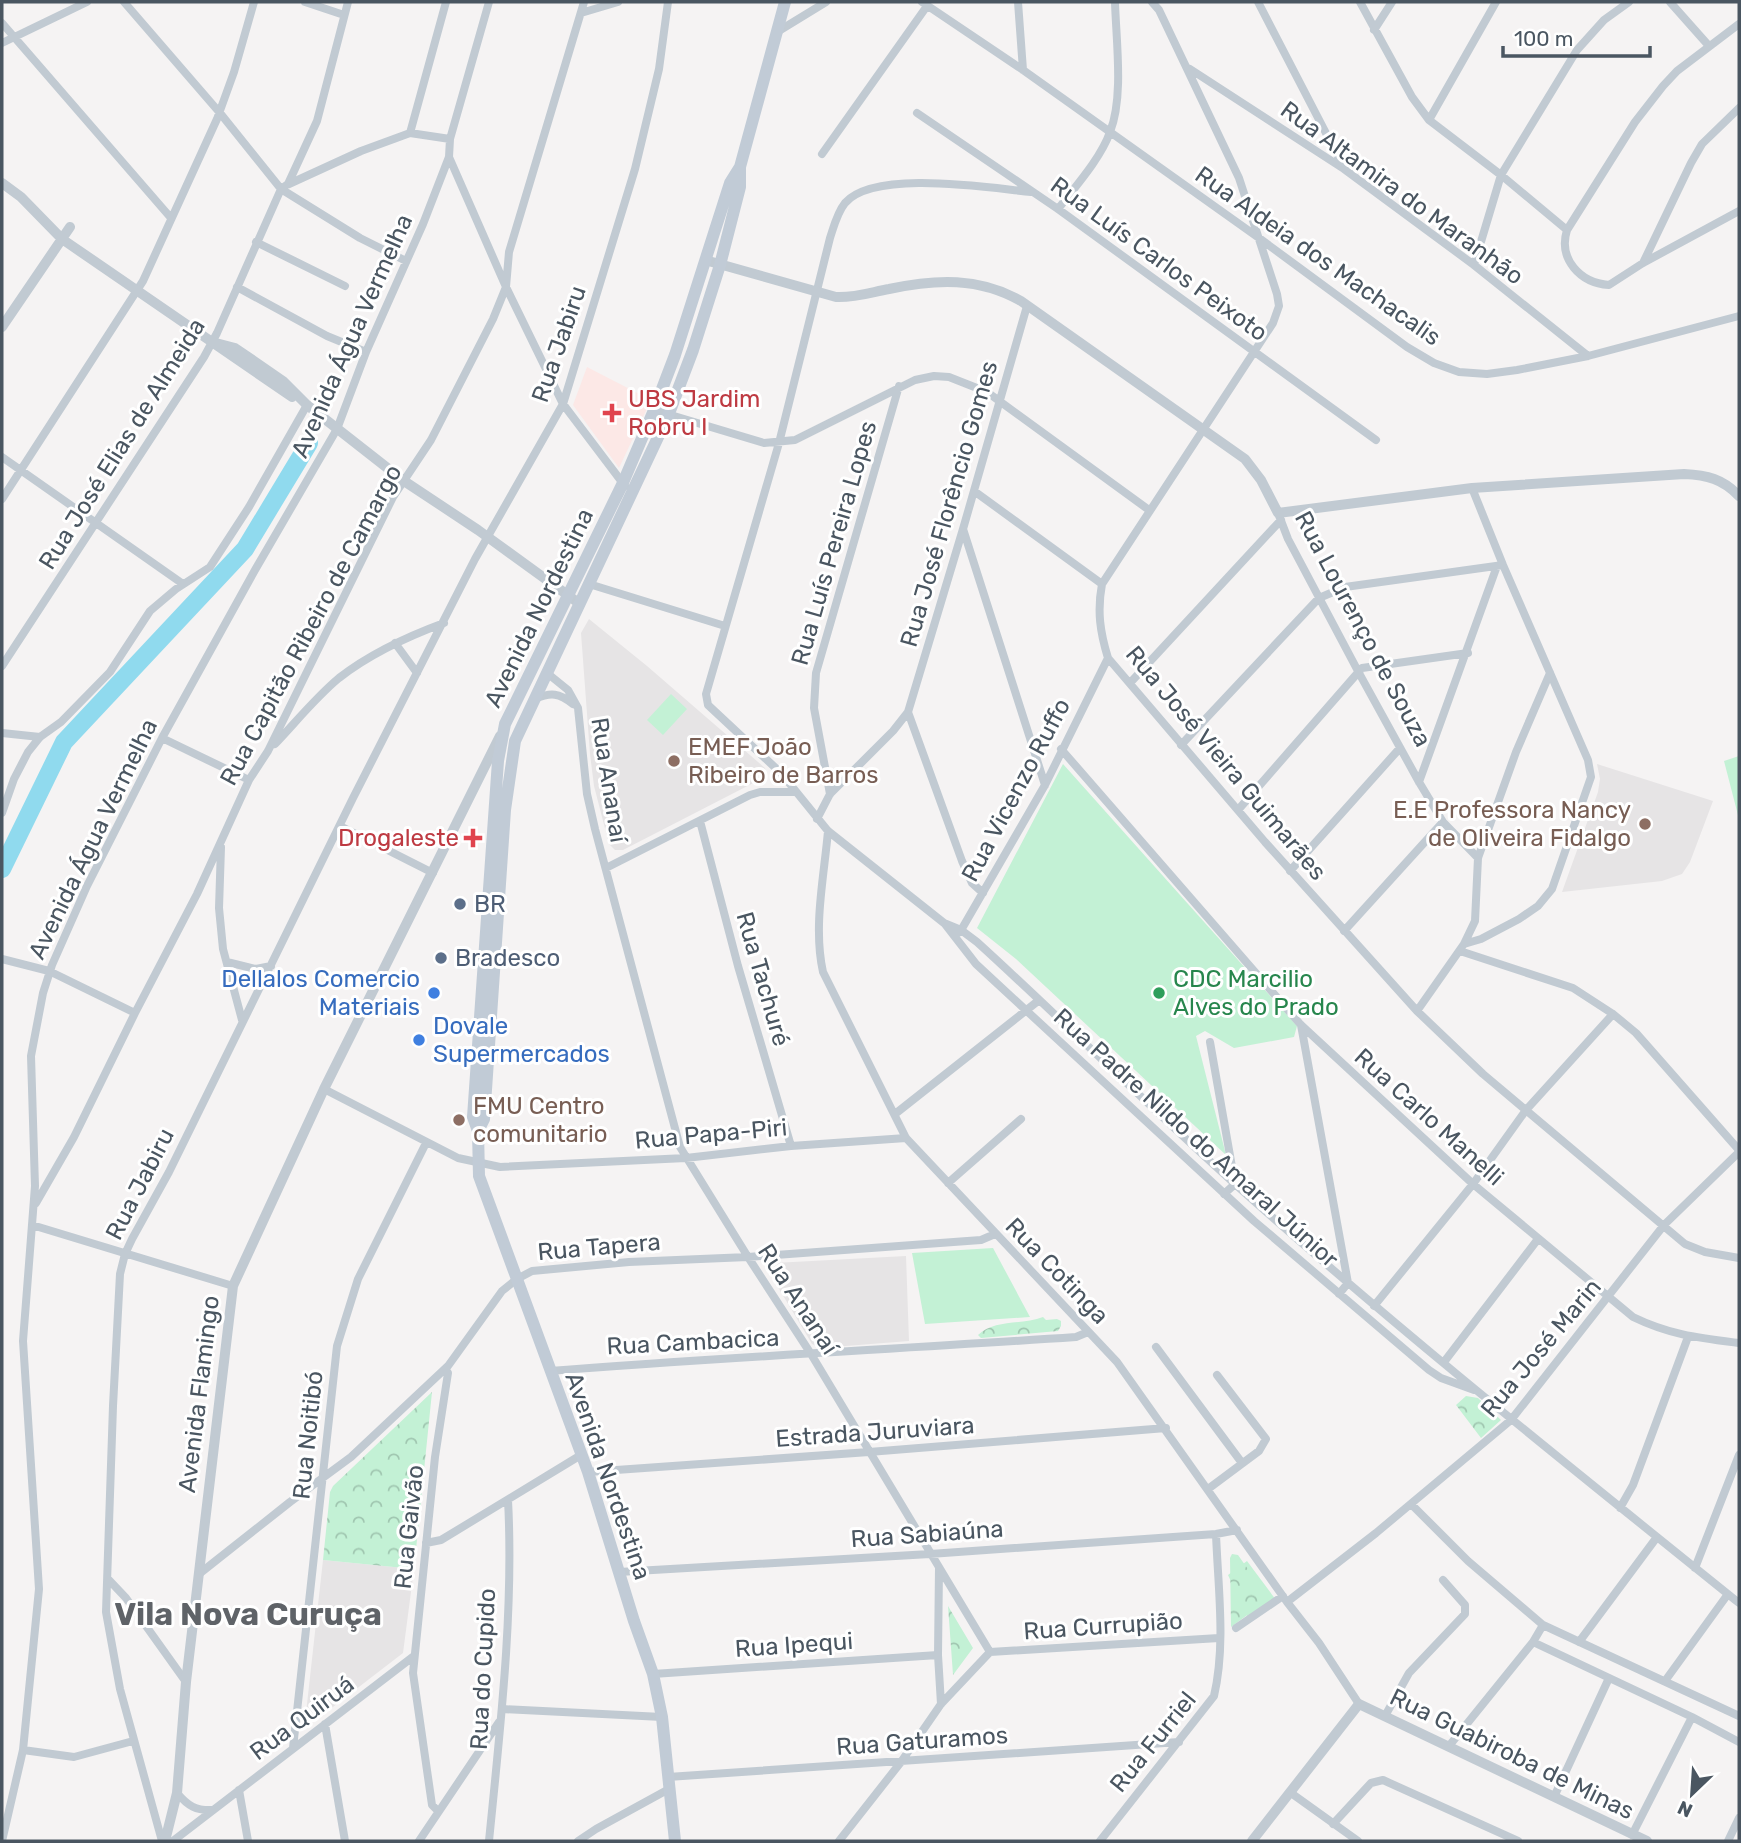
<svg xmlns="http://www.w3.org/2000/svg" width="1741" height="1843" font-family="Rubik,sans-serif">
  <style>
    .education { fill: #e6e4e5 }
    .medical { fill: #fce8e6 }
    .green { fill: #c3f1d5 }
    .park { fill: url(#park-crowns) }
    .lines { fill: none; stroke-linecap: round; stroke-linejoin: round }
    .river { stroke: #90daee; stroke-width: 18 }
    .minor { stroke: #c1cad2; stroke-width: 8 }
    .tertiary { stroke: #c1cad2; stroke-width: 10 }
    .secondary { stroke: #c1cbd6; stroke-width: 12 }
    .health-dot { fill: #e0444e; stroke: #fff; stroke-width: 2.5 }
    .education-dot { fill: #8d6e63; stroke: #fff; stroke-width: 2.5 }
    .service-dot { fill: #5c6f8a; stroke: #fff; stroke-width: 2.5 }
    .shop-dot { fill: #3f7fe0; stroke: #fff; stroke-width: 2.5 }
    .leisure-dot { fill: #2e9e5b; stroke: #fff; stroke-width: 2.5 }
    .labels { text-anchor: middle; dominant-baseline: central; stroke-width: 6; stroke-linejoin: round; paint-order: stroke }
    .street-label { font-size: 24px; fill: #4a5661; stroke: #fff }
    .health-label { font-size: 24px; fill: #be3a42; stroke: #fff; text-anchor: start }
    .education-label { font-size: 24px; fill: #785e54; stroke: #fff; text-anchor: start }
    .service-label { font-size: 24px; fill: #4e5e75; stroke: #fff; text-anchor: start }
    .shop-label { font-size: 24px; fill: #366cbe; stroke: #fff; text-anchor: end }
    .leisure-label { font-size: 24px; fill: #27864d; stroke: #fff; text-anchor: start }
    .district-label { font-size: 32px; font-weight: bold; fill: #5f6368; stroke: #fff }
  </style>
  <defs>
    <pattern id="park-crowns" width="20" height="18" patternUnits="userSpaceOnUse" patternTransform="scale(1.75)"><rect width="20" height="18" fill="#c3f1d5"/><path d="M2 6a3 3 0 1 1 6 0M12 15a3 3 0 1 1 6 0" fill="none" stroke="#a0c6b0"/></pattern>
  </defs>
  <rect width="100%" height="100%" fill="#f5f3f3"/>
  <path class="education" d="M 589,619 L 647,666 L 765,768 L 767,776 L 623,850 L 615,850 L 609,844 L 594,786 L 590,754 L 581,633 Z
    M 1597,764 L 1713,801 L 1690,862 L 1682,874 L 1662,881 L 1562,892 L 1598,792 L 1600,779 Z
    M 906,1256 L 909,1341 L 820,1348 L 812,1344 L 769,1272 L 771,1265 L 774,1263 Z
    M 323,1560 L 414,1569 L 403,1653 L 316,1720 L 307,1716 L 306,1713 Z"/>
  <path class="medical" d="M 587,367 L 651,400 L 619,468 L 573,405 Z"/>
  <path class="green" d="M 671,694 L 687,709 L 663,735 L 647,720 Z
    M 1739,756 L 1739,819 L 1724,761 Z
    M 1063,764 L 1297,1026 L 1294,1037 L 1234,1048 L 1205,1031 L 1196,1036 L 1226,1155 L 1016,959 L 977,928 Z
    M 993,1248 L 1030,1317 L 925,1324 L 912,1253 Z
    M 1247,1561 L 1276,1600 L 1248,1618 L 1228,1575 Z"/>
  <path class="park" d="M 1043,1317 L 1046,1320 L 1057,1319 L 1061,1321 L 1061,1326 L 1058,1331 L 981,1338 L 978,1335 C 994,1319 1023,1325 1043,1317 Z
    M 432,1392 L 414,1569 L 323,1560 L 330,1492 L 333,1486 Z
    M 1466,1396 L 1478,1398 L 1501,1420 L 1481,1438 L 1456,1405 Z
    M 1232,1554 L 1238,1555 L 1269,1599 L 1231,1627 L 1230,1558 Z
    M 948,1606 L 973,1648 L 953,1675 Z"/>
  <g class="lines">
    <path class="river" d="M 2,869 L 64,742 L 245,549 L 309,443"/>
    <path class="minor" d="M 124,2 L 220,113 L 281,189 L 360,238 L 406,261
      M 305,2 L 344,15
      M 922,2 L 1023,70 L 1259,238 L 1407,347 L 1434,363 L 1459,372 L 1487,374 L 1517,370 L 1588,356 L 1739,316
      M 1018,2 L 1023,70
      M 1152,2 L 1159,10 L 1239,178 L 1277,294 L 1279,306 L 1273,323 L 1102,584 C 1097,611 1100,632 1108,658 L 1265,842 L 1417,1011 L 1483,1074 L 1685,1244 L 1705,1252 L 1739,1258
      M 1258,2 L 1343,166
      M 1360,2 L 1412,97 L 1429,120 L 1501,175 L 1567,230
      M 1670,2 L 1709,46
      M 581,13 L 618,2
      M 2,23 L 171,218
      M 1739,24 L 1677,71 L 1663,86 L 1635,122 L 1567,230 C 1558,259 1580,283 1609,285 L 1643,263 L 1739,211
      M 1374,30 L 1392,2
      M 777,32 L 826,2
      M 2,43 L 87,2
      M 1190,69 L 1344,169 L 1474,265 L 1588,356
      M 917,113 L 1058,209 L 1376,440
      M 1429,120 L 1496,2
      M 410,133 L 446,2
      M 822,154 L 927,6
      M 449,157 L 506,287 L 563,404 L 625,486
      M 289,184 L 361,151 L 410,133 L 450,139
      M 1031,192 C 989,188 875,169 845,203 C 837,213 834,226 830,238 L 779,443 L 706,694 L 708,705 L 781,773 L 828,831 L 944,923 L 961,930 L 977,942 C 1064,1021 1147,1105 1235,1184 C 1398,1330 1569,1466 1739,1603
      M 1058,209 C 1075,187 1101,158 1110,132 C 1124,97 1116,40 1115,2
      M 256,242 L 345,286
      M 1643,263 L 1691,163 L 1702,144 L 1739,108
      M 1474,265 L 1501,175 L 1577,50 L 1604,20 L 1629,2
      M 237,287 L 327,336 L 366,352
      M 654,410 L 764,443 L 795,440 L 915,380 L 934,376 L 949,377 L 987,392 L 1149,510
      M 2,457 L 183,584
      M 974,491 L 1102,584
      M 2,499 L 143,281 L 217,119 L 234,72 L 254,2
      M 1278,513 L 1288,539 L 1359,673 L 1419,782 L 1443,822 L 1478,858
      M 963,529 L 1045,785
      M 589,584 L 725,626
      M 395,643 L 417,673
      M 2,666 L 204,357 L 217,333 L 281,189 L 288,184 L 317,121 L 348,2
      M 547,673 L 568,690 L 578,708 L 587,794 L 595,829 L 680,1147 L 748,1257 L 811,1354 L 990,1652
      M 1130,683 L 1281,520
      M 535,699 C 551,692 559,693 573,704
      M 908,712 L 962,861 L 972,883 L 983,893
      M 2,733 L 40,737
      M 162,738 L 249,780
      M 275,744 C 296,722 316,697 339,678 C 371,653 406,637 444,623
      M 1181,745 L 1319,598 L 1345,587 L 1503,565
      M 1061,749 L 1301,1025 L 1473,1184 L 1633,1317 C 1670,1335 1699,1338 1739,1343
      M 1419,782 L 1497,566
      M 830,794 L 814,708 L 816,673 L 899,386
      M 1238,810 L 1362,668 L 1468,653
      M 2,813 L 14,779 L 28,752 L 40,737 L 61,722 L 110,672 L 150,611 L 176,589 L 210,567 L 249,507 L 307,405
      M 817,819 L 830,794 L 893,731 L 908,712 L 963,529 L 1027,306
      M 700,821 L 738,966 L 791,1146
      M 340,826 L 433,873
      M 828,831 C 824,877 813,927 823,972 L 906,1138 L 1117,1362 L 1287,1602 L 1319,1643 L 1359,1704
      M 221,847 L 219,908 L 223,949 L 242,1020
      M 606,868 L 750,795 L 760,792 L 796,792
      M 1290,871 L 1400,748
      M 945,924 L 976,964 L 1254,1221 L 1429,1370 L 1441,1378 L 1474,1390
      M 1344,931 L 1443,822
      M 960,932 L 1045,785 L 1108,658
      M 1464,944 L 1475,921 L 1478,858 L 1516,752 L 1550,673
      M 1460,951 L 1573,988 L 1613,1014 L 1636,1033 L 1739,1150
      M 2,959 L 49,971 L 135,1013
      M 227,962 L 256,969 L 271,966
      M 1417,1011 L 1464,944 L 1481,939 L 1519,919 L 1538,906 L 1552,889 L 1591,777 L 1588,760 L 1503,565 L 1472,488
      M 1301,1025 L 1348,1283 L 1339,1294
      M 1210,1042 L 1235,1184 L 1224,1194
      M 324,1089 L 458,1158 L 500,1167 L 686,1158 L 791,1146 L 906,1138
      M 895,1114 L 1038,1001
      M 948,1183 L 1021,1119
      M 36,1203 L 74,1137 L 135,1013 L 197,894 L 249,780 L 268,751 L 393,497 L 431,440 L 493,319 L 506,287 L 509,252 L 584,2
      M 32,1225 L 233,1286
      M 1374,1306 L 1473,1184 L 1526,1110 L 1613,1014
      M 1156,1347 L 1242,1463
      M 1444,1362 L 1538,1239
      M 550,1371 C 725,1357 900,1349 1076,1337 L 1088,1332
      M 588,1472 L 869,1452 L 1166,1428
      M 1208,1489 L 1259,1451 L 1266,1439 L 1217,1375
      M 1411,1504 L 1468,1561 L 1543,1625 L 1739,1716
      M 1620,1508 L 1633,1485 L 1688,1337
      M 426,1543 L 441,1540 L 581,1455
      M 939,1568 L 938,1655 L 941,1704
      M 1695,1568 L 1739,1455
      M 619,1572 L 930,1554 L 1216,1534 L 1237,1530
      M 199,1574 L 290,1502 L 351,1457 L 448,1366 L 502,1291 L 517,1279 L 532,1271 L 629,1262 L 748,1257 L 981,1240 L 995,1234
      M 108,1579 L 126,1598 L 186,1682
      M 1287,1602 L 1376,1533 L 1511,1420 L 1664,1225 L 1739,1152
      M 1236,1628 L 1283,1596
      M 1533,1642 L 1692,1717 L 1739,1742
      M 1579,1642 L 1657,1537
      M 990,1652 L 1219,1638
      M 653,1674 L 938,1655
      M 1665,1681 L 1728,1594
      M 502,1709 L 662,1717
      M 1385,1716 L 1409,1673 L 1465,1614 L 1465,1605 L 1443,1580
      M 325,1724 L 345,1841
      M 1449,1746 L 1533,1642 L 1543,1625
      M 293,1748 L 337,1346 L 358,1279 L 426,1143
      M 23,1750 L 74,1757 L 133,1741
      M 668,1777 L 1179,1742
      M 239,1790 L 248,1841
      M 177,1793 C 188,1806 196,1811 213,1810
      M 1291,1793 L 1358,1841
      M 1554,1797 L 1609,1678
      M 438,1811 L 432,1805 L 413,1673 L 435,1457 L 448,1373 L 445,1369
      M 1333,1824 L 1371,1783 L 1383,1780 L 1518,1841
      M 1632,1835 L 1692,1717
      M 2,1841 L 23,1750 L 39,1589 L 23,1341 L 35,1186 L 31,1056 L 43,993 L 52,965 L 87,886 L 162,738 L 255,570 L 337,429 L 366,352 L 423,224 L 449,157 L 450,139 L 489,2
      M 162,1841 L 120,1689 L 106,1612 L 113,1406 L 120,1274 L 125,1254 L 132,1239 L 169,1172 L 353,798 L 475,559 L 563,404 L 635,169 L 659,69 L 668,2
      M 173,1841 L 414,1656
      M 419,1841 L 499,1722
      M 489,1841 C 500,1730 514,1611 508,1500
      M 578,1841 L 596,1829 L 669,1789
      M 839,1841 L 901,1762 L 941,1704 L 990,1652
      M 1100,1841 L 1214,1696 C 1226,1645 1218,1587 1216,1534
      M 1728,1841 L 1739,1818"/>
    <path class="tertiary" d="M 2,183 L 21,197 L 62,239 L 292,397
      M 705,260 L 836,297 C 855,298 872,292 889,289 C 936,279 979,277 1021,301 L 1245,459 L 1261,480 L 1278,513 L 1472,488 L 1684,474 C 1707,475 1723,479 1739,496
      M 2,327 L 70,227
      M 212,342 L 235,348 L 283,381 L 307,405 L 404,481 L 478,530 L 580,604
      M 165,1841 L 177,1793 L 186,1682 L 233,1286 L 324,1089 L 500,736
      M 1252,1841 L 1359,1704 L 1647,1841"/>
    <path class="secondary" d="M 478,1131 L 484,1119 L 505,810 L 515,741 L 668,416 L 693,350 L 720,265 L 740,187 L 740,167 L 785,2
      M 675,1841 L 662,1717 L 653,1674 L 634,1621 L 588,1472 L 479,1176 L 478,1131 L 473,1117 L 498,761 L 505,724 L 622,485 L 654,410 L 675,355 L 730,183 L 740,167"/>
  </g>
  <g class="health-dot">
    <path d="M608.5 402.5h7v7h7v7h-7v7h-7v-7h-7v-7h7z"/>
    <path d="M469.5 827.5h7v7h7v7h-7v7h-7v-7h-7v-7h7z"/>
  </g>
  <g class="education-dot">
    <circle cx="674" cy="761" r="7"/>
    <circle cx="1645" cy="824" r="7"/>
    <circle cx="459" cy="1120" r="7"/>
  </g>
  <g class="service-dot">
    <circle cx="460" cy="904" r="7"/>
    <circle cx="441" cy="958" r="7"/>
  </g>
  <g class="shop-dot">
    <circle cx="434" cy="993" r="7"/>
    <circle cx="419" cy="1040" r="7"/>
  </g>
  <circle class="leisure-dot" cx="1159" cy="993" r="7"/>
  <g class="labels">
    <g class="street-label">
      <text transform="translate(1402 193) rotate(36)">Rua Altamira do Maranhão</text>
      <text transform="translate(1318 256) rotate(35)">Rua Aldeia dos Machacalis</text>
      <text transform="translate(1159 259) rotate(36)">Rua Luís Carlos Peixoto</text>
      <text transform="translate(352 336) rotate(-66)">Avenida Água Vermelha</text>
      <text transform="translate(559 344) rotate(-71)">Rua Jabiru</text>
      <text transform="translate(122 444) rotate(-58)">Rua José Elias de Almeida</text>
      <text transform="translate(949 504) rotate(-74)">Rua José Florêncio Gomes</text>
      <text transform="translate(834 543) rotate(-74)">Rua Luís Pereira Lopes</text>
      <text transform="translate(539 608) rotate(-64)">Avenida Nordestina</text>
      <text transform="translate(311 625) rotate(-62)">Rua Capitão Ribeiro de Camargo</text>
      <text transform="translate(1363 629) rotate(62)">Rua Lourenço de Souza</text>
      <text transform="translate(1226 763) rotate(50)">Rua José Vieira Guimarães</text>
      <text transform="translate(609 780) rotate(81)">Rua Ananaí</text>
      <text transform="translate(1016 790) rotate(-62)">Rua Vicenzo Ruffo</text>
      <text transform="translate(93 839) rotate(-64)">Avenida Água Vermelha</text>
      <text transform="translate(763 979) rotate(74)">Rua Tachuré</text>
      <text transform="translate(1429 1117) rotate(42)">Rua Carlo Manelli</text>
      <text transform="translate(711 1134) rotate(-5)">Rua Papa-Piri</text>
      <text transform="translate(1196 1138) rotate(42)">Rua Padre Nildo do Amaral Júnior</text>
      <text transform="translate(140 1184) rotate(-63)">Rua Jabiru</text>
      <text transform="translate(599 1247) rotate(-5)">Rua Tapera</text>
      <text transform="translate(1057 1271) rotate(46)">Rua Cotinga</text>
      <text transform="translate(798 1299) rotate(57)">Rua Ananaí</text>
      <text transform="translate(693 1342) rotate(-3)">Rua Cambacica</text>
      <text transform="translate(1541 1348) rotate(-50)">Rua José Marin</text>
      <text transform="translate(199 1394) rotate(-83)">Avenida Flamingo</text>
      <text transform="translate(875 1432) rotate(-4)">Estrada Juruviara</text>
      <text transform="translate(308 1435) rotate(-84)">Rua Noitibó</text>
      <text transform="translate(608 1476) rotate(71)">Avenida Nordestina</text>
      <text transform="translate(409 1527) rotate(-84)">Rua Gaivão</text>
      <text transform="translate(927 1534) rotate(-4)">Rua Sabiaúna</text>
      <text transform="translate(1103 1626) rotate(-4)">Rua Currupião</text>
      <text transform="translate(794 1645) rotate(-4)">Rua Ipequi</text>
      <text transform="translate(483 1669) rotate(-87)">Rua do Cupido</text>
      <text transform="translate(302 1718) rotate(-37)">Rua Quiruá</text>
      <text transform="translate(922 1741) rotate(-4)">Rua Gaturamos</text>
      <text transform="translate(1153 1742) rotate(-51)">Rua Furriel</text>
      <text transform="translate(1512 1754) rotate(26)">Rua Guabiroba de Minas</text>
    </g>
    <g class="health-label">
      <text x="628" y="399">UBS Jardim<tspan x="628" dy="28">Robru I</tspan></text>
      <text x="459" y="838" text-anchor="end">Drogaleste</text>
    </g>
    <g class="education-label">
      <text x="688" y="747">EMEF João<tspan x="688" dy="28">Ribeiro de Barros</tspan></text>
      <text x="1631" y="810" text-anchor="end">E.E Professora Nancy<tspan x="1631" dy="28">de Oliveira Fidalgo</tspan></text>
      <text x="473" y="1106">FMU Centro<tspan x="473" dy="28">comunitario</tspan></text>
    </g>
    <g class="service-label">
      <text x="474" y="904">BR</text>
      <text x="455" y="958">Bradesco</text>
    </g>
    <g class="shop-label">
      <text x="420" y="979">Dellalos Comercio<tspan x="420" dy="28">Materiais</tspan></text>
      <text x="433" y="1026" text-anchor="start">Dovale<tspan x="433" dy="28">Supermercados</tspan></text>
    </g>
    <g class="leisure-label">
      <text x="1173" y="979">CDC Marcilio<tspan x="1173" dy="28">Alves do Prado</tspan></text>
    </g>
    <g class="district-label">
      <text x="248" y="1614">Vila Nova Curuça</text>
    </g>
  </g>
  <rect width="1741" height="1843" fill="none" stroke="#4a5661" stroke-width="7"/>
  <g transform="translate(1692 1794) rotate(205)" stroke="#ffffff" stroke-width="5" paint-order="stroke">
  <path d="M0-5L12 26L0 18L-12 26Z" fill="#4a5661"/>
  <text y="-10" font-size="19" font-weight="bold" text-anchor="middle" fill="#4a5661">N</text>
  </g>
  <path d="M1503 46v10h147v-10" fill="none" stroke="#4a5661" stroke-width="3.5"/>
  <text x="1514" y="46" font-size="21" fill="#4a5661" stroke="#ffffff" stroke-width="5" paint-order="stroke">100 m</text>
</svg>
